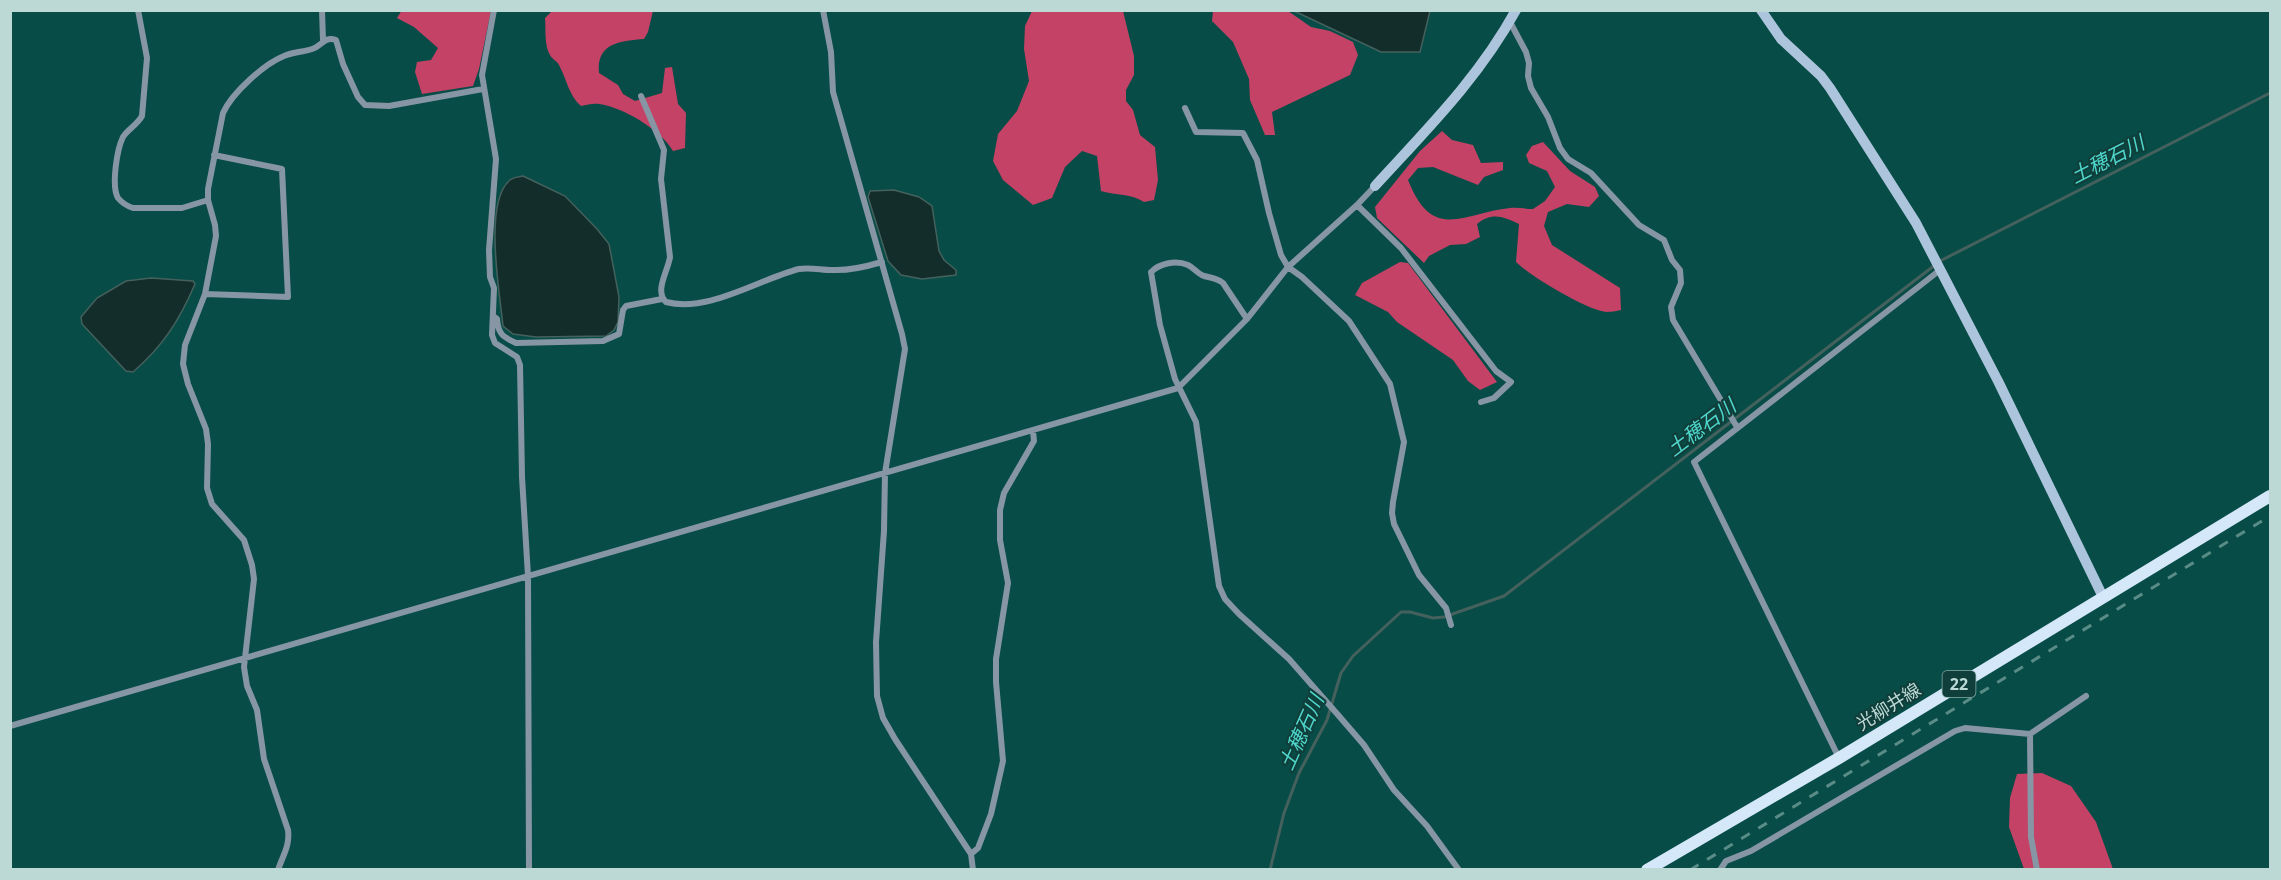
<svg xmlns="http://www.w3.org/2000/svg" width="2281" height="880" font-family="'Noto Sans','Noto Sans JP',sans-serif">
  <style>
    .forest { fill: #c44266 }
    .water { fill: #122d2a; stroke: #45615d; stroke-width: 1.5 }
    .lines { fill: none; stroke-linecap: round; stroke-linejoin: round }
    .stream { stroke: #45615d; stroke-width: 3 }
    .street { stroke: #8796a4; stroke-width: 6 }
    .secondary { stroke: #adc5dc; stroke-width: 10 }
    .primary { stroke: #d5e8fa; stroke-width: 12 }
    .rail { stroke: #5a8c87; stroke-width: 3; stroke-dasharray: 10 10; stroke-linecap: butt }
    .labels { text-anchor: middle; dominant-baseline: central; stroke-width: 4.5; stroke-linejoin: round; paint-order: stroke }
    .shield { fill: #103f3b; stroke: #88aba7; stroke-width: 1.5 }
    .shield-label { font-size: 16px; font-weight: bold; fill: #bcd9d5 }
    .street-label { font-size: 18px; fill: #bcd9d5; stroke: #103f3b }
    .water-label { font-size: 20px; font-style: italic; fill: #4fd7cc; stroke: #103f3b }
  </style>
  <rect width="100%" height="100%" fill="#084c47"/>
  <path class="forest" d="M 402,10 L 491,11 L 479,69 L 473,86 L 422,94 L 415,72 L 417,62 L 431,60 L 438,48 L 414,27 L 397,18 Z
    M 552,11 L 653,11 L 648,32 L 644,39 C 620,41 596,43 599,73 L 618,85 L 623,94 L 635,101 L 662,93 L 665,68 L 672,67 L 678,104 L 686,113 L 685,148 L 673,151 C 661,130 623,107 599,104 C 593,103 587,105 581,106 C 569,96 567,80 559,65 C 557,61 552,59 550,55 C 544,45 546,29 545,18 Z
    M 1032,11 L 1123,11 L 1134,56 L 1134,75 L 1126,90 L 1126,101 L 1133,110 L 1140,135 L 1155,147 L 1158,180 L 1154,200 L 1144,202 C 1131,193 1117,196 1101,191 L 1097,156 L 1082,151 L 1065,167 L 1052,198 L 1033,205 L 1003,180 L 993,161 L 998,134 L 1017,111 L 1029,81 L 1024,49 L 1025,26 Z
    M 1213,11 L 1288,11 L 1311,27 L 1330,31 L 1353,42 L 1358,55 L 1350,75 L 1272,112 L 1275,135 L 1265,135 L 1250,100 L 1249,79 L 1233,42 L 1212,21 Z
    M 1442,131 L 1452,140 L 1473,145 L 1481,163 L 1503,162 L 1503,170 L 1484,177 L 1478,185 L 1433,167 L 1418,168 L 1408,180 C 1433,243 1463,213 1510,208 C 1517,207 1525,209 1533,209 L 1545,201 L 1555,187 L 1547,171 L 1529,163 L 1526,155 L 1532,146 L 1543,142 L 1570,171 L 1595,187 L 1599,196 L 1589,207 L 1567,204 L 1548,212 L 1544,226 L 1552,245 L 1620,288 L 1621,310 C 1616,311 1611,312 1607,312 C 1588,311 1530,276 1516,262 L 1519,224 C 1503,216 1491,212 1477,224 L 1480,237 L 1466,244 L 1450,245 L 1429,256 L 1424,263 L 1377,218 L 1375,207 L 1420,151 Z
    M 1400,262 L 1408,263 L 1497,382 L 1480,390 L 1468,381 L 1453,360 L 1397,322 L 1388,312 L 1355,295 L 1362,283 Z
    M 2042,773 L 2071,786 L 2096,822 L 2113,869 L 2024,869 L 2009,827 L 2010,798 L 2017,774 Z"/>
  <path class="water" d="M 1294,11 L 1430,11 L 1420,52 L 1381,52 Z
    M 523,176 L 565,196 L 597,229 L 609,244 L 619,297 L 618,322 L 614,330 L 606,336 L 536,337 L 513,334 L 503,326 C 500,294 483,202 510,180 C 513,177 519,177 523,176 Z
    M 894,190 L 919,197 L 932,206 L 939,251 L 944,260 L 956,270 L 956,275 L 922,279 L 901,275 L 888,261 L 868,197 L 870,191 Z
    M 151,278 L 193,281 L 195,284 C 179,321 163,346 133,372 L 126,371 L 82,324 L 81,317 L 97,298 L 126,281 Z"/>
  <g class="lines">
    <path class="stream" d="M 1940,261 L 2270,93
      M 1270,870 L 1284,813 L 1299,773 L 1327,720 L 1341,673 L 1353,656 L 1401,612 L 1410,612 L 1433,618 L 1444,617 L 1504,596 L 1935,265"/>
    <path class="street" d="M 138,10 L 147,58 L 142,116 C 137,125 128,129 123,137 C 117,149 111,186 118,198 C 122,203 127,206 133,208 L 182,208 L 208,200
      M 322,10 L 323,40
      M 494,10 L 482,75 L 496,159 L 489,250 L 490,277 L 494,288 L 492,335 L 495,343 L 517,357 L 520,365 L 522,477 L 528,576 L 529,870
      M 823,10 L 831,52 L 833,92 L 902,334 L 905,349 L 885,473 L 884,531 L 876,642 L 877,696 L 883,718 L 895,739 L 971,854 L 973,870
      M 1510,22 L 1526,52 L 1529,63 L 1528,76 L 1531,88 L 1548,117 L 1560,148 L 1568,159 L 1591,173 L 1639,225 L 1664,240 L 1672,260 L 1680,270 L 1681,283 L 1671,307 L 1673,320 L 1737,427
      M 641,96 L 664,150 L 661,179 L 670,257 C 668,271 654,291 666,302 C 709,313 759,279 799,269 C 810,267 821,270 832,270 C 849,271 865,267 882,262
      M 1185,108 L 1196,132 L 1243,133 L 1257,160 L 1269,213 L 1281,255 L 1288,267 L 1302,277 L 1349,321 L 1390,384 L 1404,442 L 1393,502 L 1392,513 L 1394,524 L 1419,575 L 1446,608 L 1451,625
      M 1357,205 L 1401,248 L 1496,371 L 1511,382 L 1494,398 L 1481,402
      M 205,294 L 288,297 L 282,169 L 214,155
      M 493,316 L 497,319 C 498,334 503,337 516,343 L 603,341 L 619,334 L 623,310 L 626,306 L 662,299
      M 1247,319 L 1223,283 C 1217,278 1211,278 1204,276 C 1198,274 1194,268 1188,265 C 1176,260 1160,263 1151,272 L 1160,325 L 1175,379 L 1196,422 L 1219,586 L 1225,599 L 1239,614 L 1289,659 L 1339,716 L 1364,745 L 1394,790 L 1427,826 L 1459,870
      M 10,726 L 1178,388 L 1247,319 L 1288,267 L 1357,205 L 1375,186
      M 2030,734 L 2031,837 L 2037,870
      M 1839,758 L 1694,462 L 1940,270
      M 971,854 L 978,848 L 991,814 L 1003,761 L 996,682 L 996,659 L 1008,583 L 1000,540 L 1000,510 L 1004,493 L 1034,441 L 1033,431
      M 278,870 C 283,855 290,846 288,830 L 264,759 L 257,710 L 247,686 L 244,667 L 254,579 L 252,565 L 244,540 L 212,504 L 207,488 L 208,444 L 206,429 L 188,384 L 183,364 L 185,345 L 205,294 L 216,236 L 215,225 L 208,200 L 208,189 L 223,113 C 232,93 264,64 284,56 C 293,52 303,52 312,49 C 322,46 324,36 336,40 L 343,64 L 358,97 L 365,105 L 389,106 L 483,89
      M 1720,870 L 1726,861 L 1751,851 L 1955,731 L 1965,728 L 2030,734 L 2086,696"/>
    <path class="secondary" d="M 1761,10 L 1781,39 L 1821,76 L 1830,88 L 1916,223 L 1998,381 L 2103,597
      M 1375,186 C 1427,129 1478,79 1516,10"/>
    <path class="primary" d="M 1647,870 L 1839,758 L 2270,496"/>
    <path class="rail" d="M 1690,870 L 2270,516"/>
  </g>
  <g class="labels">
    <rect class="shield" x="1942.5" y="671" width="33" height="26" rx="4.5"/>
    <g class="shield-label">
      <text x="1959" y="684">22</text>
    </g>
    <g class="street-label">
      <text transform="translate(1888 706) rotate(-32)">光柳井線</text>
    </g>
    <g class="water-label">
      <text transform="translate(2107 159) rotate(-27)">土穂石川</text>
      <text transform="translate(1701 427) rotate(-37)">土穂石川</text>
      <text transform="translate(1301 732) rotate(-66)">土穂石川</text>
    </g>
  </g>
  <rect width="2281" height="880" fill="none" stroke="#bcd9d5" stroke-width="24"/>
</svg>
